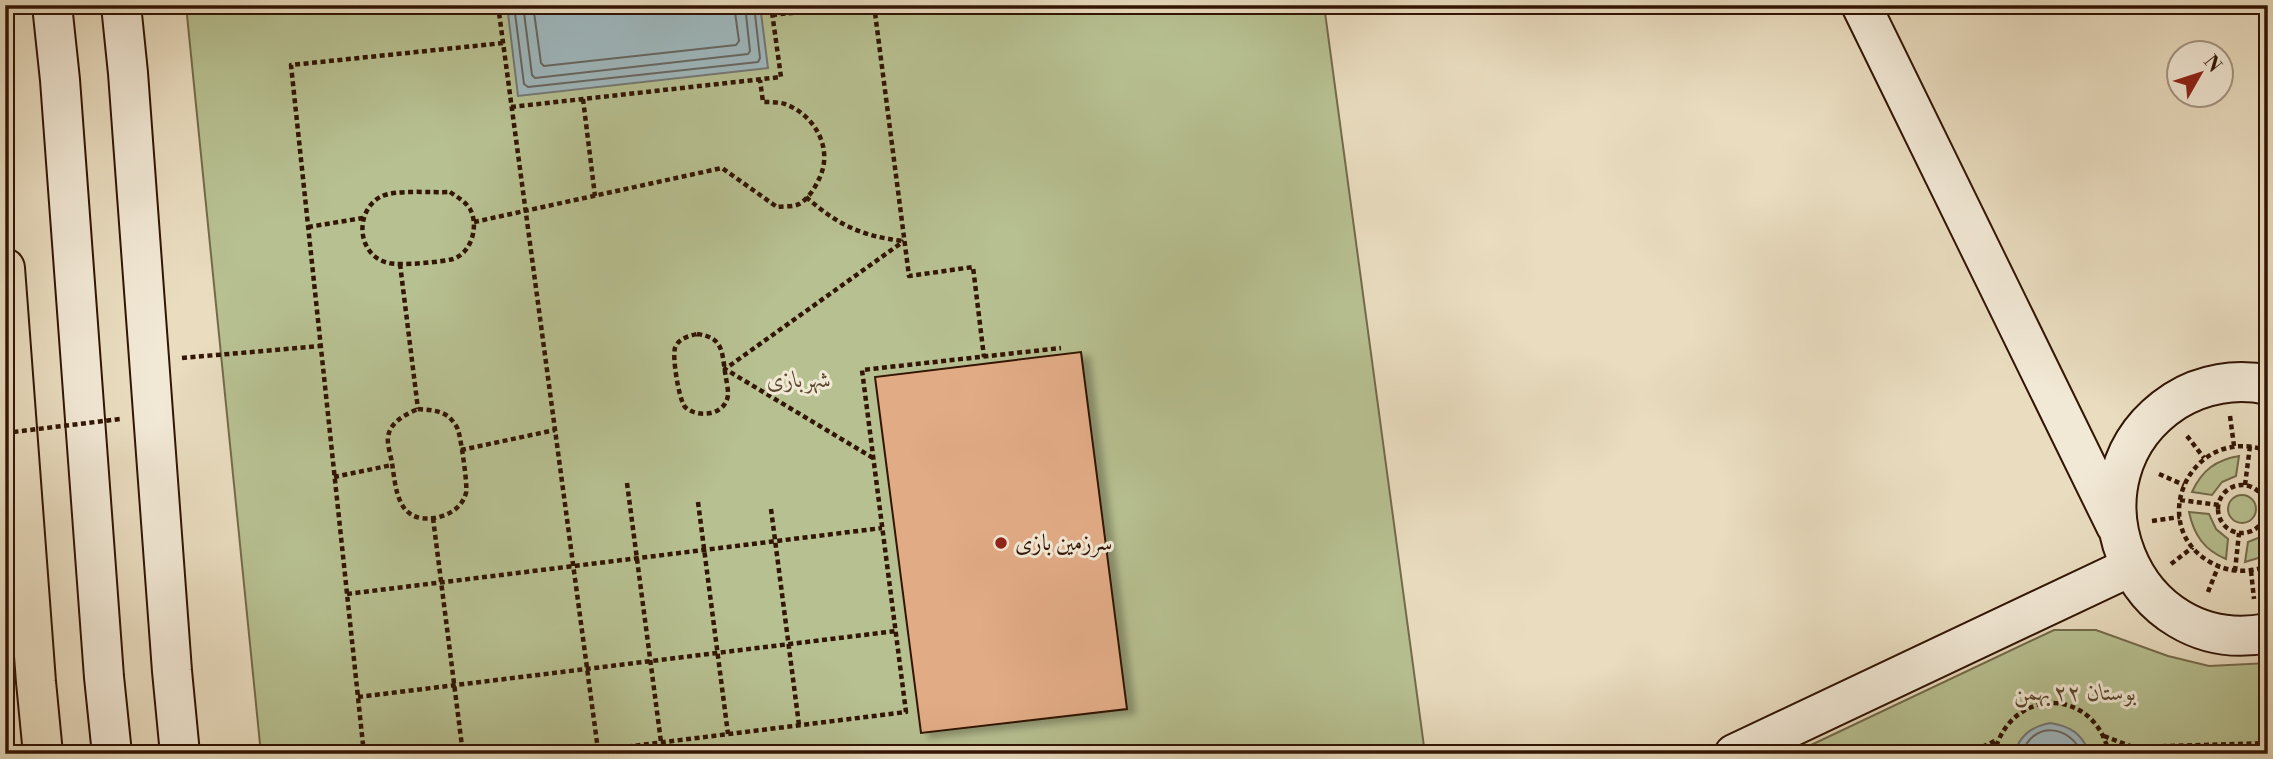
<svg xmlns="http://www.w3.org/2000/svg" width="2273" height="759" font-family="'Libre Bodoni',Amiri,serif">
  <style>
    .green { fill: #b7c091; stroke: #746a4a; stroke-width: 2 }
    .water { fill: #9eb8be; stroke: #737774; stroke-width: 2 }
    .lines { fill: none; stroke-linecap: round; stroke-linejoin: round }
    .shore { stroke: #686661; stroke-width: 2 }
    .building { fill: #e1ab85; stroke: #321504; stroke-width: 2; filter: url(#shadow) }
    .secondary-casing { stroke: #321504; stroke-width: 42 }
    .highway-casing { stroke: #321504; stroke-width: 42 }
    .path { stroke: #321504; stroke-width: 4.5; stroke-dasharray: 5 3.5; stroke-linecap: butt }
    .secondary { stroke: #f1e8d5; stroke-width: 38 }
    .highway { stroke: #e9dcbf; stroke-width: 38 }
    .path-bridge { stroke: #321504; stroke-width: 4.5; stroke-dasharray: 5 3.5; stroke-linecap: butt }
    .poi-dot { fill: #8f2418; stroke: #f1e8d5; stroke-width: 2.5 }
    .labels { text-anchor: middle; dominant-baseline: central; stroke-width: 6; stroke-linejoin: round; paint-order: stroke }
    .park-label { font-size: 23px; font-style: italic; fill: #5a482e; stroke: #f1e8d5 }
    .poi-label { font-size: 23px; fill: #321504; stroke: #f1e8d5; text-anchor: start }
  </style>
  <defs>
    <filter id="shadow"><feDropShadow dx="8" dy="4.5" stdDeviation="3.5" flood-color="#0004"/></filter>
  </defs>
  <rect width="100%" height="100%" fill="#e9dcbf"/>
  <filter id="stains"><feTurbulence type="fractalNoise" baseFrequency=".00286" numOctaves="4"/><feColorMatrix values="0 0 0 0 .2 0 0 0 0 .09 0 0 0 0 .02 0 0 0 .5 -.17"/></filter>
  <radialGradient id="worn" r=".72"><stop offset=".6" stop-color="#630" stop-opacity="0"/><stop offset="1" stop-color="#630" stop-opacity=".3"/></radialGradient>
  <path class="green" d="M 186,5 L 1324,5 L 1425,754 L 261,754 Z
    M 2239,456 L 2236,476 L 2222,482 L 2212,495 L 2192,492 C 2202,470 2216,460 2239,456 Z
    M2228 509a14 14 0 1 1 28 0a14 14 0 1 1-28 0Z
    M 2189,512 L 2209,514 L 2216,529 L 2228,539 L 2226,559 C 2204,550 2194,535 2189,512 Z
    M 2268,531 L 2268,555 L 2245,562 L 2248,542 L 2263,536 Z
    M 2054,630 L 2096,630 L 2168,656 L 2209,666 L 2268,663 L 2268,754 L 1792,754 Z
    M 5,665 L 14,754 L 5,754 Z"/>
  <path class="water" d="M 507,5 L 760,5 L 768,68 L 518,96 Z
    M 2050,723 C 2071,726 2082,734 2090,754 L 2014,754 C 2020,735 2031,727 2050,723 Z"/>
  <g class="lines">
    <path class="shore" d="M 514,5 L 524,84 L 528,87 L 758,62 L 760,58 L 754,5
      M 523,5 L 532,75 L 535,78 L 748,54 L 750,51 L 745,5
      M 533,5 L 541,63 L 544,66 L 736,45 L 739,41 L 734,5
      M 2022,754 C 2032,721 2070,724 2082,754"/>
  </g>
  <path class="building" d="M 1081,352 L 1127,709 L 921,733 L 875,377 Z"/>
  <g class="lines">
    <defs>
      <path id="secondary" d="M 52,5 L 60,80 L 104,677 L 112,754
        M 121,5 L 128,73 L 172,671 L 180,754
        M 1861,5 L 2116,526
        M 2268,385 C 2236,378 2202,384 2175,401 C 2058,477 2131,660 2268,633
        M 1734,754 L 2130,567"/>
      <path id="highway" d="M 5,268 L 36,682 L 43,754"/>
    </defs>
    <use href="#secondary" class="secondary-casing"/>
    <use href="#highway" class="highway-casing"/>
    <path class="path" d="M 498,5 L 598,750
      M 874,5 L 909,276 L 973,267 L 984,357
      M 772,15 L 866,5
      M 583,99 L 595,196
      M 511,107 L 781,77 L 771,5
      M 450,192 C 457,197 465,201 470,209 C 479,225 472,253 453,259 C 441,262 401,266 389,263 C 358,257 353,213 380,197 C 395,189 432,193 450,192 Z
      M 806,197 C 838,225 861,236 903,241
      M 474,222 L 722,168 L 777,207 C 784,206 794,207 799,204 C 808,199 815,188 819,179 C 834,149 815,115 785,104 C 778,102 770,102 763,102 L 760,80
      M 308,227 L 363,218
      M 400,264 L 418,409
      M 697,334 C 722,337 722,350 725,372 C 726,379 728,387 728,394 C 727,415 698,419 685,407 C 679,400 672,357 675,348 C 678,339 688,336 697,334 Z
      M 182,358 L 321,346
      M 418,409 C 429,410 440,410 449,417 C 452,420 457,426 458,430 C 461,438 468,487 466,493 C 462,508 448,516 434,518 C 397,523 396,489 392,463 C 391,456 387,445 388,437 C 390,422 406,414 418,409 Z
      M 2230,416 L 2234,446
      M 2187,436 L 2204,458
      M 461,450 L 555,430
      M 2268,451 C 2191,423 2145,525 2210,562 C 2229,573 2248,573 2268,566
      M 873,458 L 725,369 L 904,241
      M 2159,474 L 2184,485
      M 334,477 L 392,465
      M 627,483 L 661,742
      M 2245,485 L 2250,446
      M2218 509a24 24 0 1 1 48 0a24 24 0 1 1-48 0Z
      M 2180,500 L 2219,505
      M 698,502 L 728,734
      M 771,509 L 799,725
      M 433,518 L 463,754
      M 2152,521 L 2180,517
      M 2171,564 L 2193,547
      M 2235,571 L 2239,533
      M 2251,571 L 2254,599
      M 2208,592 L 2218,567
      M 347,594 L 882,528
      M 358,697 L 896,631
      M 2104,736 L 2133,747 L 2268,743
      M 364,754 L 291,65 L 503,43
      M 568,754 L 906,712 L 862,370 L 1061,348
      M 1967,754 L 1997,740
      M 1994,754 C 2010,686 2095,686 2109,754"/>
    <use href="#secondary" class="secondary"/>
    <use href="#highway" class="highway"/>
    <path class="path-bridge" d="M 5,433 L 120,419"/>
  </g>
  <circle class="poi-dot" cx="1001" cy="543" r="7"/>
  <g class="labels">
    <g class="park-label">
      <text x="799" y="380">شهربازی</text>
      <text x="2075" y="693">بوستان ۲۲ بهمن</text>
    </g>
    <g class="poi-label">
      <text x="1015" y="543">سرزمین بازی</text>
    </g>
  </g>
  <rect width="2273" height="759" fill="none" stroke="#e9dcbf" stroke-width="28"/>
  <rect x="7" y="7" width="2259" height="745" fill="none" stroke="#321504" stroke-width="3.5"/>
  <rect x="14" y="14" width="2245" height="731" fill="none" stroke="#321504" stroke-width="2"/>
  <g transform="translate(2200 74) rotate(51)"><circle r="33" fill="#f1e8d5" stroke="#a59481" stroke-width="2"/>
  <path d="M0-5L12 26L0 18L-12 26Z" fill="#8f2418"/>
  <text y="-10" font-size="19" font-weight="bold" text-anchor="middle" fill="#321504">N</text>
  </g>
  <rect width="100%" height="100%" filter="url(#stains)"/>
  <rect width="100%" height="100%" fill="url(#worn)"/>
</svg>
